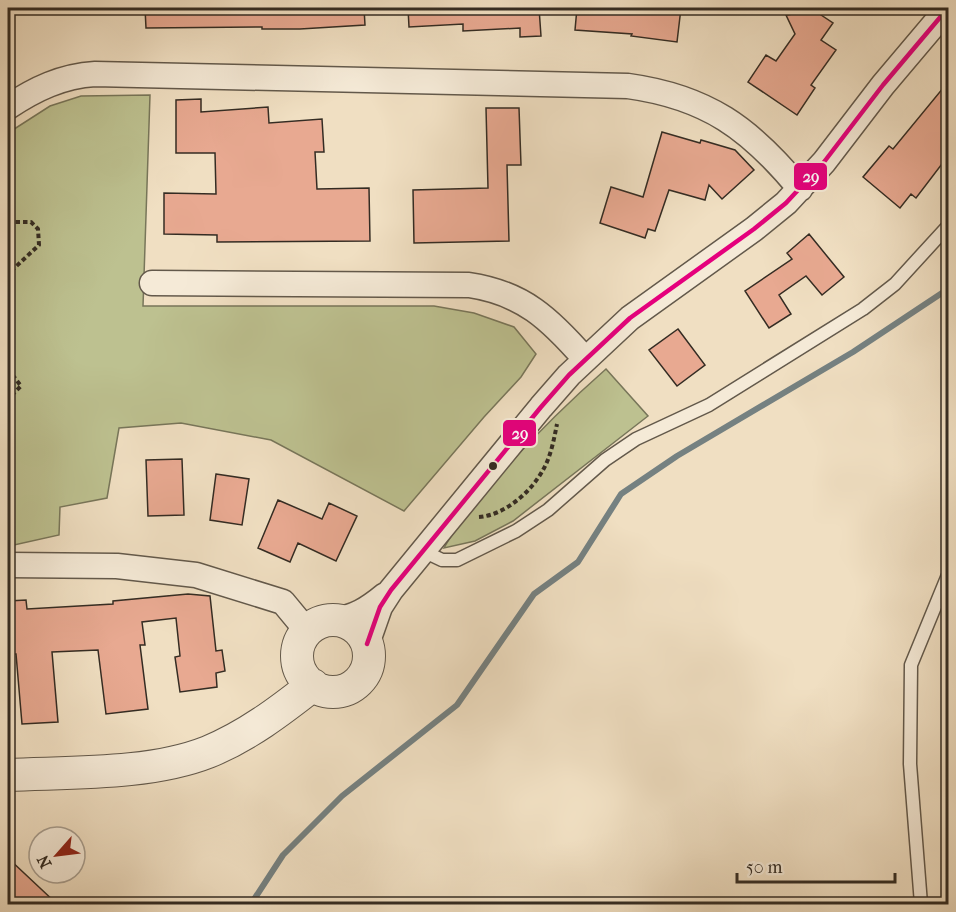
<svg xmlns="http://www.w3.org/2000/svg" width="956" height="912" font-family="'IM FELL French Canon',serif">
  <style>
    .green { fill: #bdc190; stroke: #78765a; stroke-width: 1.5 }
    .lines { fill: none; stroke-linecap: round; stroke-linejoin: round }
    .stream { stroke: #758181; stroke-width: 6 }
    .building { fill: #e8a991; stroke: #342c23; stroke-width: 1.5 }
    .service-casing { stroke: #63594b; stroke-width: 15 }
    .minor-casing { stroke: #63594b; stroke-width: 27 }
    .tertiary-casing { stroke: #63594b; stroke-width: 34 }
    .path { stroke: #342c23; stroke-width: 4; stroke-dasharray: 4.5 3; stroke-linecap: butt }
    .service { stroke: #f5ead7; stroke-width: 12 }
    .minor { stroke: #f5ead7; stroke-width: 24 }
    .tertiary { stroke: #f5ead7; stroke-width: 32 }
    .bus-1-casing { stroke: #f5ead7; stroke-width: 9 }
    .bus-1 { stroke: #e5007d; stroke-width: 4.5 }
    .bus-dot { fill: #342c23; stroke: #f5ead7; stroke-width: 2 }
    .line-badge { stroke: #f5ead7; stroke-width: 2 }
    .badge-label { font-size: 16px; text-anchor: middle; font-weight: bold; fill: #fff }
  </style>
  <rect width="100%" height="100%" fill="#f0dfc2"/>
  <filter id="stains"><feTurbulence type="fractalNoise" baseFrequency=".00333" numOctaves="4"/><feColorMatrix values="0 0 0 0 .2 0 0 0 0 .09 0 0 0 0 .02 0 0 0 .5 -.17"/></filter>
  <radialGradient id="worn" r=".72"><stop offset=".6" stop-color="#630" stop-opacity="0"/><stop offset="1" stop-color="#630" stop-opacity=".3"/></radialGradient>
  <path class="green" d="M 150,95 L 143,306 L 434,306 L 474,313 L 514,327 L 536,354 L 521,377 L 484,417 L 404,511 L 271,440 L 181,423 L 119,428 L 107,498 L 60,507 L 59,535 L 14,545 L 8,543 L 8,133 L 50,106 L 81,96 Z
    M 606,369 L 648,416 L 513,521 L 475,541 L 444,548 C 456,526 472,508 488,488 C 525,445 564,406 606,369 Z"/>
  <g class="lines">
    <path class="stream" d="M 251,904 L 283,855 L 342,796 L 457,705 L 534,594 L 578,562 L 621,494 L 677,456 L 853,352 L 948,289"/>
  </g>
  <path class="building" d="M 145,8 L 364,8 L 365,25 L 300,29 L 262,29 L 262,27 L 146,28 Z
    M 408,8 L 539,8 L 541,36 L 520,37 L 520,28 L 463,31 L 463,24 L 409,27 Z
    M 577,8 L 681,8 L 677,42 L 631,36 L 632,34 L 575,30 Z
    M 815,11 L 833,23 L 821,40 L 836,50 L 811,85 L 815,88 L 797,115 L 748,82 L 766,55 L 776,61 L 795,34 L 786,15 Z
    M 948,82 L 948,156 L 916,198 L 911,194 L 900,208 L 863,177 L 889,146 L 893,149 Z
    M 201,99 L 201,112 L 268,107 L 269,123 L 322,119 L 324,152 L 315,152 L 317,189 L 369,188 L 370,241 L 217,242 L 217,235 L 164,234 L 164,193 L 216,194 L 215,153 L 176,153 L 176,100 Z
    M 486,108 L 519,108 L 521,165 L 507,165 L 509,241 L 414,243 L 413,190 L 488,188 Z
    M 662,132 L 700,143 L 701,140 L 735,150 L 754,170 L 722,199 L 709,185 L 705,200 L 669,190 L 655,231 L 648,229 L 645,238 L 600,223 L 611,187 L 643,197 Z
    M 809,234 L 844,277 L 822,295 L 806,276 L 779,295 L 791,314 L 769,328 L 745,291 L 792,259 L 787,253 Z
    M 678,329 L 705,365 L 677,386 L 649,350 Z
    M 182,459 L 184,515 L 148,516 L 146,460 Z
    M 216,474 L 249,479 L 242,525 L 210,520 Z
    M 278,500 L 322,519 L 329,503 L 357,516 L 336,561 L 298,543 L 290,562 L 258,548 Z
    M 188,594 L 210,596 L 216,651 L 222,650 L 225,671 L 216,673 L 217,687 L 180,692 L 175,657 L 180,656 L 176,618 L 142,622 L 145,645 L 140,645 L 148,709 L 106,714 L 98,650 L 52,652 L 58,722 L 22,724 L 16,654 L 8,654 L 8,601 L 26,600 L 27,609 L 113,604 L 113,601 Z
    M 8,858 L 57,904 L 8,904 Z"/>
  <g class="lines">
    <defs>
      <path id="service" d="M 423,551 L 442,560 L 457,560 L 516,531 L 548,510 L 605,460 L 636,439 L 709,405 L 863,309 L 895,284 L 948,226
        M 921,904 L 910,764 L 911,665 L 948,575"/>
      <path id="minor" d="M 8,107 C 35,89 62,76 95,74 L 628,86 C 707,97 750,128 800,189
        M 152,283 L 469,285 C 523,293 550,319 585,359
        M 8,565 L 117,566 L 196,575 L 283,602 L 307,631
        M 333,620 C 354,618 368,609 385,595
        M 367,644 L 380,607 L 391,590 L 541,407 L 569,375 L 630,318 L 754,229 L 786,203 L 824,162 L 883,85 L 948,8"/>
      <path id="tertiary" d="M297 656a36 36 0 1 1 72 0a36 36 0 1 1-72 0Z
        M 8,775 C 70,772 150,775 208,752 C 247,736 280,711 313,685"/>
    </defs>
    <use href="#service" class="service-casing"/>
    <use href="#minor" class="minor-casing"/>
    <use href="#tertiary" class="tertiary-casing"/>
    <path class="path" d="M 8,222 L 31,222 L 38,229 L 39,245 L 8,274
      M 8,369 L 21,386 L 8,399
      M 8,444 L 13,451
      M 8,450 L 13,451 L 8,480
      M 479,517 C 505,515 531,492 543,470 C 551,456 554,439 557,424"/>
    <use href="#service" class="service"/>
    <use href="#minor" class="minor"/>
    <use href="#tertiary" class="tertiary"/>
    <defs>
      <path id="bus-1" d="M 367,644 L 380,607 L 391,590 L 541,407 L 569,375 L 630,318 L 754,229 L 786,203 L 824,162 L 883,85 L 948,8"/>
    </defs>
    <use href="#bus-1" class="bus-1-casing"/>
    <use href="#bus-1" class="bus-1"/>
  </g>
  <circle class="bus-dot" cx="493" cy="466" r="5"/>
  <g class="line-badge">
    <rect x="793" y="162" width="35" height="29" rx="6" fill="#e5007d"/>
    <rect x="502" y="419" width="35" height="28" rx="6" fill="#e5007d"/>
  </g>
  <g class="badge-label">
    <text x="811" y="182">29</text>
    <text x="520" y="439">29</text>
  </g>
  <rect width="956" height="912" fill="none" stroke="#f0dfc2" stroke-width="30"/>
  <rect x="9" y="9" width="938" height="894" fill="none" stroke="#342c23" stroke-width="3"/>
  <rect x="15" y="15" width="926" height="882" fill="none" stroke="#342c23" stroke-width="1.5"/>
  <g transform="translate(57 855) rotate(242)"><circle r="28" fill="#f5ead7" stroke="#a89e8f" stroke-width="1.5"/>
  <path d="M0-4.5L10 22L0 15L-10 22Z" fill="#8f2418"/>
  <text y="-9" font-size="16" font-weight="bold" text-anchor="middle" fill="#342c23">N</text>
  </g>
  <path d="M737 873v9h158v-9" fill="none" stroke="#342c23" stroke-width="3"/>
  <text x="746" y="873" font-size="18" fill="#342c23" stroke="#f5ead7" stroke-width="4.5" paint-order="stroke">50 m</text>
  <rect width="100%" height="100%" filter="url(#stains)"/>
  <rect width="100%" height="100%" fill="url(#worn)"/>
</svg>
